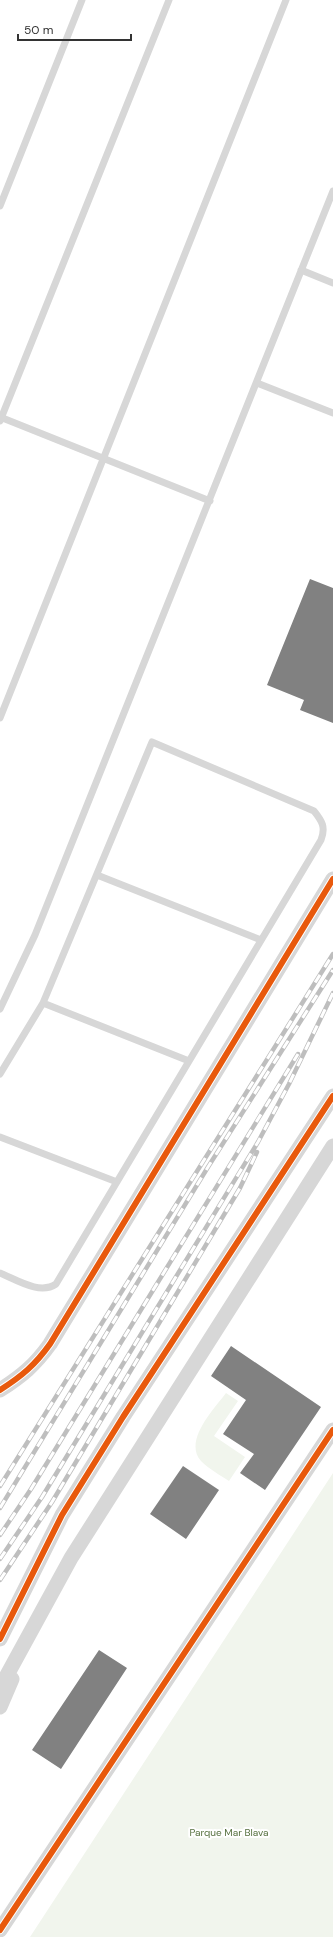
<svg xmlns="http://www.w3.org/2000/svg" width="333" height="1937" font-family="'DM Sans',sans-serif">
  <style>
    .green { fill: #f1f5ed }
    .building { fill: #818181 }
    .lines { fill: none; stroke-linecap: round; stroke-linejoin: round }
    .service { stroke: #d7d7d7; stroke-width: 7 }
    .minor { stroke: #d7d7d7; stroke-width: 15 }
    .rail-casing { stroke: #bebebe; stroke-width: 4.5 }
    .rail { stroke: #fff; stroke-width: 3; stroke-dasharray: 9; stroke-linecap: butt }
    .cycleway-casing { stroke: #fff; stroke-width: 8 }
    .cycleway { stroke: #e8590c; stroke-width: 6 }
    .labels { text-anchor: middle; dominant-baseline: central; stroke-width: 4; stroke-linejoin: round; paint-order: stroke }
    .park-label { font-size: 10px; fill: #56703f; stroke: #fff }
  </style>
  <rect width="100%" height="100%" fill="#fff"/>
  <path class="green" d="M 226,1393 L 238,1401 L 214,1436 L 245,1457 L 229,1481 C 220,1475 209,1469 201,1461 C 183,1441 214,1409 226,1393 Z
    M 333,1473 L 333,1937 L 30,1937 Z"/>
  <path class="building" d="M 310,579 L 333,588 L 333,723 L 300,710 L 304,700 L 267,685 Z
    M 231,1346 L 321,1407 L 265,1490 L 240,1473 L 254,1454 L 223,1434 L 246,1400 L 211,1376 Z
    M 183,1466 L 219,1490 L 186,1539 L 150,1514 Z
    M 99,1650 L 127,1668 L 61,1769 L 32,1750 Z"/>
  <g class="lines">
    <path class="service" d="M 0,206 L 82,0
      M 301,270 L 333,283
      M 257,383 L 333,413
      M 0,417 L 210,501
      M 0,421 L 169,0
      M 0,718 L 286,0
      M 97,875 L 261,940
      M 43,1003 L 189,1061
      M 0,1009 L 35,935 L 333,191
      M 0,1074 L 43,1003 L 152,742 L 314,811 C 322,821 326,827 321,840 L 56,1284 C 40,1295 17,1280 0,1273
      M 0,1137 L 117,1182"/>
    <path class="minor" d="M 0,1390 C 22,1376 35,1365 50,1344 L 333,879
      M 0,1639 L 62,1515 L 123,1417 L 333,1096
      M 0,1688 L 71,1558 L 333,1146
      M 0,1707 L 12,1679
      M 0,1930 L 333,1430"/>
    <defs>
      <path id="rail" d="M 0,1486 L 333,954
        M 0,1508 L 208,1167 L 333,970
        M 0,1535 L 31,1489 L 298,1054
        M 0,1559 L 42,1497 L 258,1142 L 289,1084 L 333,993
        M 0,1580 L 52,1502 L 240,1188 L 257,1152"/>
    </defs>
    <use href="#rail" class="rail-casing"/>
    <use href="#rail" class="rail"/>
    <defs>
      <path id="cycleway" d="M 0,1390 C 22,1376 35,1365 50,1344 L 333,879
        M 0,1639 L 62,1515 L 123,1417 L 333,1096
        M 0,1930 L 333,1430"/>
    </defs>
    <use href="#cycleway" class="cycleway-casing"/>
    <use href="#cycleway" class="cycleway"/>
  </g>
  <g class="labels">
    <g class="park-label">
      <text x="229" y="1832">Parque Mar Blava</text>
    </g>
  </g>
  <path d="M18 34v6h113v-6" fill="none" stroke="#333333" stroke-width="2"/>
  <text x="24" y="34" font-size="12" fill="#333333" stroke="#ffffff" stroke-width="3" paint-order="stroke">50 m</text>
</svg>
